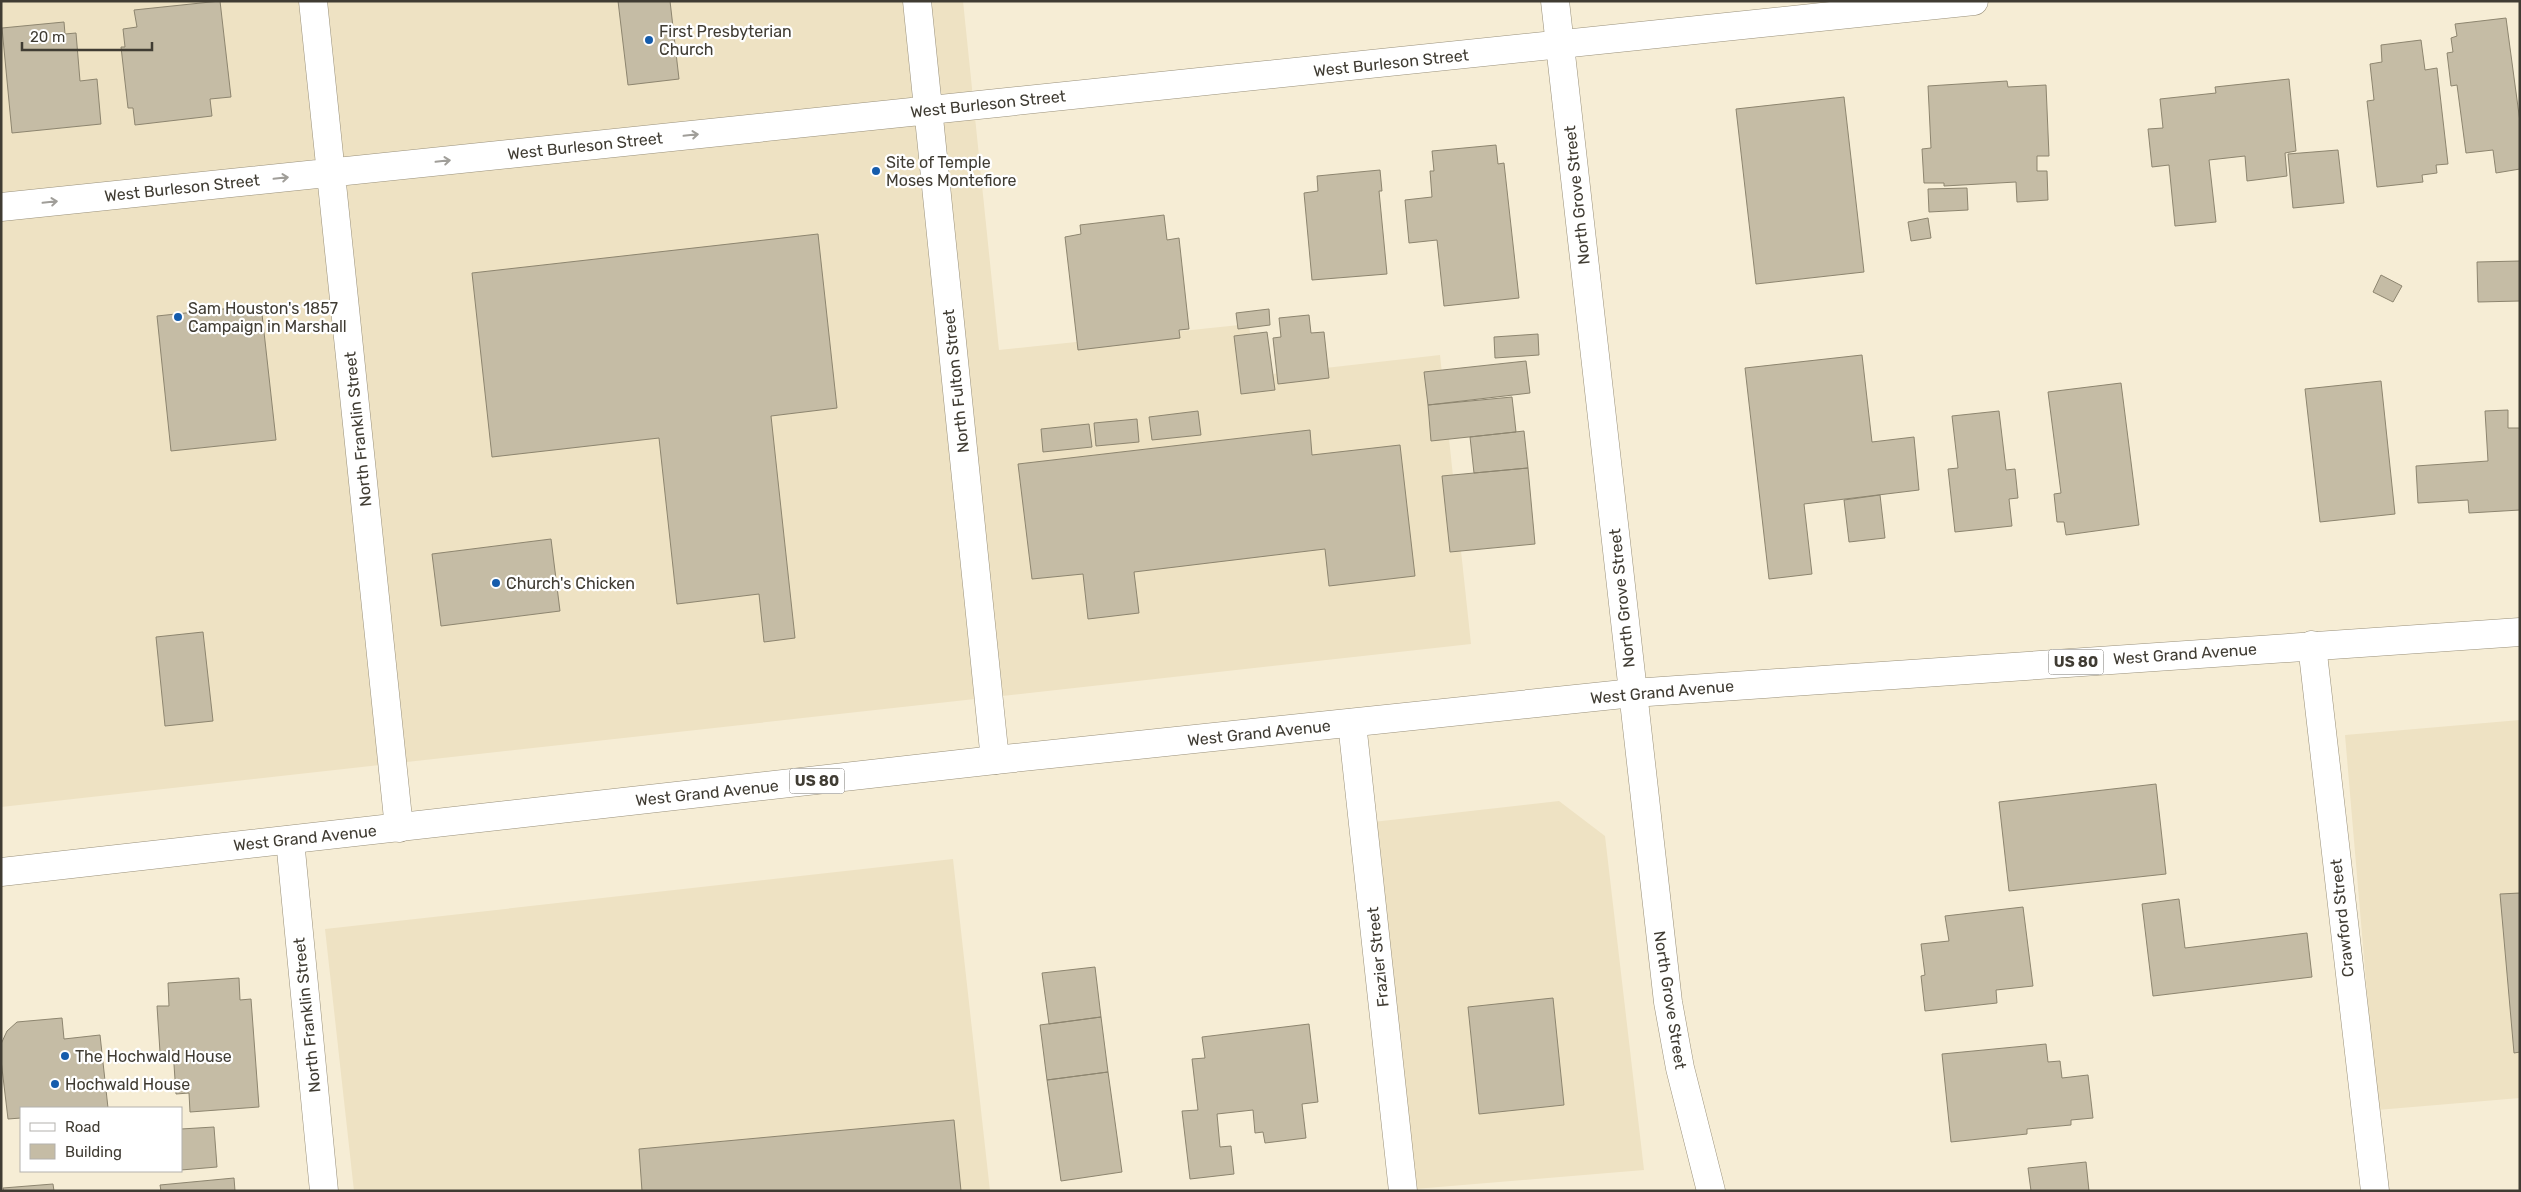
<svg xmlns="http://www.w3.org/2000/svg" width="2521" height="1192" font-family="Rubik,sans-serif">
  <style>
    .built { fill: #eee2c3 }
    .building { fill: #c5bca5; stroke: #8d856f }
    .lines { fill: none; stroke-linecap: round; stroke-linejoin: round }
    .street-casing { stroke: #99907a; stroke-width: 29 }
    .secondary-casing { stroke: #99907a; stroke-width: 29 }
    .highway-casing { stroke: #99907a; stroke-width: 29 }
    .street { stroke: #fff; stroke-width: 28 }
    .secondary { stroke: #fff; stroke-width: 28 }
    .highway { stroke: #fff; stroke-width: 28 }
    .oneway { stroke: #a09e99 }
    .poi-dot { fill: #155cac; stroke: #fff; stroke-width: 2 }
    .labels { text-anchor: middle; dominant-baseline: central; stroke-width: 4.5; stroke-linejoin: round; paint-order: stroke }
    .shield { fill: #fff; stroke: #797670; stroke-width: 1 }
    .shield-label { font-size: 15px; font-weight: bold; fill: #403c33 }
    .poi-label { font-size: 16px; fill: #403c33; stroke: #fff; text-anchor: start }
    .street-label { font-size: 16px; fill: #403c33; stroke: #fff }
  </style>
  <rect width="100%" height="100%" fill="#f6edd5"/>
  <path class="built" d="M 1,1 L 963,1 L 999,350 L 1249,324 L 1255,376 L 1440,355 L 1471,644 L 1,807 Z
    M 2520,720 L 2520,1098 L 2377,1110 L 2345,735 Z
    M 1559,801 L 1605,836 L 1644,1170 L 1415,1189 L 1373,822 Z
    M 953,859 L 990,1191 L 354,1191 L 325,929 Z"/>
  <path class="building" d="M 220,1 L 231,97 L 210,99 L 212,116 L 135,125 L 133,108 L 128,108 L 121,47 L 125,47 L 123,29 L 137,27 L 134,10 Z
    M 618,1 L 670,1 L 679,79 L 628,85 Z
    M 2506,18 L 2520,122 L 2520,169 L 2496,173 L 2493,150 L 2466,153 L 2457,85 L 2451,86 L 2447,53 L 2453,52 L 2451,38 L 2457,36 L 2455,24 Z
    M 64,22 L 65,34 L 76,33 L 80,81 L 97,79 L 101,124 L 12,133 L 2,28 Z
    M 2421,40 L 2425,70 L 2437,68 L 2448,164 L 2436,165 L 2437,173 L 2422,175 L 2423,182 L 2377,187 L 2367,101 L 2374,100 L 2370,64 L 2382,62 L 2381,45 Z
    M 2289,79 L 2296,151 L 2285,153 L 2287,176 L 2247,181 L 2245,156 L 2209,160 L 2216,222 L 2175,226 L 2169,165 L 2152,167 L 2148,129 L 2163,128 L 2160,99 L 2216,93 L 2215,87 Z
    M 2007,81 L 2008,87 L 2046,85 L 2049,156 L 2037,156 L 2037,171 L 2047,171 L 2048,200 L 2017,202 L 2016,182 L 1944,186 L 1944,183 L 1924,183 L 1922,149 L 1931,148 L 1928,86 Z
    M 1844,97 L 1864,272 L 1756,284 L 1736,109 Z
    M 1496,145 L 1498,164 L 1504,163 L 1519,298 L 1444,306 L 1437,240 L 1409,243 L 1405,200 L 1432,197 L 1430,171 L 1434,171 L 1432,151 Z
    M 2338,150 L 2344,203 L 2293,208 L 2288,154 Z
    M 1380,170 L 1382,191 L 1379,191 L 1387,274 L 1312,280 L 1304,193 L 1318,191 L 1317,176 Z
    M 1967,188 L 1968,210 L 1929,212 L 1928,189 Z
    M 1164,215 L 1167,240 L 1179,238 L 1189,329 L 1179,330 L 1180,338 L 1078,350 L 1065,237 L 1081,234 L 1080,225 Z
    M 1928,218 L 1931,238 L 1911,241 L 1908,222 Z
    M 818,234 L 837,408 L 771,416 L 795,638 L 764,642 L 759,594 L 677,604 L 659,438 L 492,457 L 472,273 Z
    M 2520,261 L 2520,301 L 2478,302 L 2477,262 Z
    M 2381,275 L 2402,286 L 2393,302 L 2373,292 Z
    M 261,305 L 276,440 L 171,451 L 157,316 Z
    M 1269,309 L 1270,325 L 1238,329 L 1236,313 Z
    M 1309,315 L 1311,333 L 1324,332 L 1329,378 L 1278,384 L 1273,338 L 1281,337 L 1279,318 Z
    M 1267,332 L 1275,390 L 1241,394 L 1234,336 Z
    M 1538,334 L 1539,355 L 1495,358 L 1494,337 Z
    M 1862,355 L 1872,442 L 1914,437 L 1919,490 L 1804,504 L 1812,574 L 1769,579 L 1745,368 Z
    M 1526,361 L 1530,393 L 1428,405 L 1424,372 Z
    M 2381,381 L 2395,514 L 2320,522 L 2305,389 Z
    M 2121,383 L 2139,525 L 2066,535 L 2064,522 L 2057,522 L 2054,494 L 2061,493 L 2048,392 Z
    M 1512,397 L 1516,432 L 1431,441 L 1428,405 Z
    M 2508,410 L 2508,428 L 2520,428 L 2520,510 L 2469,513 L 2468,500 L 2418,503 L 2416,466 L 2488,461 L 2485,411 Z
    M 1198,411 L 1201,435 L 1152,440 L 1149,417 Z
    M 1999,411 L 2006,470 L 2015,469 L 2018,498 L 2009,499 L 2012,526 L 1955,532 L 1948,469 L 1958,468 L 1952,416 Z
    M 1137,419 L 1139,442 L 1096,446 L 1094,423 Z
    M 1089,424 L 1092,447 L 1043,452 L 1041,429 Z
    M 1310,430 L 1312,455 L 1400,445 L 1415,576 L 1329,586 L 1325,549 L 1134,572 L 1139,613 L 1088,619 L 1083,574 L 1032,579 L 1018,464 Z
    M 1524,431 L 1528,468 L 1474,473 L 1470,437 Z
    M 1528,468 L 1535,544 L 1450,552 L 1442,476 Z
    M 1880,495 L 1885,538 L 1849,542 L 1844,500 Z
    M 551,539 L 560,611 L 441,626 L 432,554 Z
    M 203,632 L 213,721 L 165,726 L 156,637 Z
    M 2156,784 L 2166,874 L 2009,891 L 1999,802 Z
    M 2520,893 L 2520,1052 L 2514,1053 L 2500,894 Z
    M 2179,899 L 2185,948 L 2307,933 L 2312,977 L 2153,996 L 2142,904 Z
    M 2023,907 L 2033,986 L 1996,990 L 1997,1003 L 1925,1011 L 1921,976 L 1925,975 L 1921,944 L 1949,941 L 1945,916 Z
    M 1095,967 L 1101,1017 L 1049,1024 L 1042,973 Z
    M 239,978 L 240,1000 L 251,999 L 259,1107 L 190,1112 L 189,1093 L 176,1094 L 173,1050 L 160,1052 L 157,1006 L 169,1006 L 168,983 Z
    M 1553,998 L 1564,1105 L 1479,1114 L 1468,1007 Z
    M 1101,1017 L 1108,1072 L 1047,1080 L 1040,1025 Z
    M 62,1018 L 64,1039 L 100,1035 L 108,1108 L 21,1108 L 21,1118 L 8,1119 L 1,1060 L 1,1044 L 7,1031 L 17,1022 Z
    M 1309,1024 L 1318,1102 L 1302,1104 L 1306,1138 L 1265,1143 L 1263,1132 L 1255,1133 L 1253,1110 L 1217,1114 L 1220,1147 L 1231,1146 L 1234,1174 L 1190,1179 L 1182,1111 L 1198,1110 L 1192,1059 L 1205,1058 L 1202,1037 Z
    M 2046,1044 L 2048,1062 L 2060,1061 L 2062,1078 L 2088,1075 L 2093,1118 L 2071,1120 L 2071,1125 L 2027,1129 L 2027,1134 L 1951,1142 L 1942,1054 Z
    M 1108,1072 L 1122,1172 L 1061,1181 L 1047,1080 Z
    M 954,1120 L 961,1191 L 642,1191 L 639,1149 Z
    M 214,1127 L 217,1167 L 181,1170 L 181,1129 Z
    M 2086,1162 L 2089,1191 L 2031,1191 L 2028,1168 Z
    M 234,1178 L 235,1191 L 161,1191 L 160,1185 Z
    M 53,1184 L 54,1191 L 4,1191 L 3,1188 Z"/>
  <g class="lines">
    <defs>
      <path id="street" d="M 313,1 L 399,828
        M 917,1 L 995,760
        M 1,207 L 1974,1
        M 2312,645 L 2375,1191
        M 1352,723 L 1403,1191
        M 290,840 L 324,1191"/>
      <path id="secondary" d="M 1555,1 L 1668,1002 L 1680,1068 L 1711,1191"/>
      <path id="highway" d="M 1,872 L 995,760 L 1633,693 L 2520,632"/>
    </defs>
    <use href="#street" class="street-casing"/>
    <use href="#secondary" class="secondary-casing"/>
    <use href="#highway" class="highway-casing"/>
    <use href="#street" class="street"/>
    <use href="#secondary" class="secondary"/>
    <use href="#highway" class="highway"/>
  </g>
  <defs><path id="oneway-shaft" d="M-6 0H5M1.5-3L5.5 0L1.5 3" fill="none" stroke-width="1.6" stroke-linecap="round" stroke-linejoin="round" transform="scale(1.25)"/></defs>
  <g class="oneway">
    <use href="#oneway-shaft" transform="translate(691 135) rotate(-6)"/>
    <use href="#oneway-shaft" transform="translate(443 161) rotate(-6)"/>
    <use href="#oneway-shaft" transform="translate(281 178) rotate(-6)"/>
    <use href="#oneway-shaft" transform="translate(50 202) rotate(-6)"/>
  </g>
  <g class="poi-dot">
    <circle cx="649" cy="40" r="5"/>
    <circle cx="876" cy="171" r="5"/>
    <circle cx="178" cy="317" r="5"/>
    <circle cx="496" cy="583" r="5"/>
    <circle cx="65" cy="1056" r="5"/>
    <circle cx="55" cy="1084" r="5"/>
  </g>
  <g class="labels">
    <g class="shield">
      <rect x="2048.5" y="649.5" width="55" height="25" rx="4"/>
      <rect x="789.5" y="768.5" width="55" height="25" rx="4"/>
    </g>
    <g class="shield-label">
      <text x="2076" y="662">US 80</text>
      <text x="817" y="781">US 80</text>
    </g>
    <g class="poi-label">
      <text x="659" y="31">First Presbyterian<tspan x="659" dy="18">Church</tspan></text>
      <text x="886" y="162">Site of Temple<tspan x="886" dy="18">Moses Montefiore</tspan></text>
      <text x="188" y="308">Sam Houston's 1857<tspan x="188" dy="18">Campaign in Marshall</tspan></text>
      <text x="506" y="583">Church's Chicken</text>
      <text x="75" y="1056">The Hochwald House</text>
      <text x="65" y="1084">Hochwald House</text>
    </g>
    <g class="street-label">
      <text transform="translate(1391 63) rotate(-6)">West Burleson Street</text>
      <text transform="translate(988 104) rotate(-6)">West Burleson Street</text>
      <text transform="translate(585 146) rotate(-6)">West Burleson Street</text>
      <text transform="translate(182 188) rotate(-6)">West Burleson Street</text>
      <text transform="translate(1577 195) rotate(-96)">North Grove Street</text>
      <text transform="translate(956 381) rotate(-96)">North Fulton Street</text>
      <text transform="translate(358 429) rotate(-96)">North Franklin Street</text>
      <text transform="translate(1622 598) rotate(-96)">North Grove Street</text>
      <text transform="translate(2185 654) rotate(-4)">West Grand Avenue</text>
      <text transform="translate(1662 692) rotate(-5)">West Grand Avenue</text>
      <text transform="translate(1259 733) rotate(-6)">West Grand Avenue</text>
      <text transform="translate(707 793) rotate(-6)">West Grand Avenue</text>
      <text transform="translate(305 838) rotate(-6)">West Grand Avenue</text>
      <text transform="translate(2342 918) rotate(-96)">Crawford Street</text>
      <text transform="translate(1378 957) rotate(-96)">Frazier Street</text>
      <text transform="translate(1670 1000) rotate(81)">North Grove Street</text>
      <text transform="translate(307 1015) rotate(-96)">North Franklin Street</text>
    </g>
  </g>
  <rect width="2521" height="1192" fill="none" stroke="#403c33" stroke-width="5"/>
  <rect x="20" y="1107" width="162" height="65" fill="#ffffff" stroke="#b3b1ad"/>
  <rect x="30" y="1123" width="25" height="8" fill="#ffffff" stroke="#b3b1ad"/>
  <text x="65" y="1132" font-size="15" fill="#403c33">Road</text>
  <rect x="30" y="1144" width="25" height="15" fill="#c5bca5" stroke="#b3b1ad"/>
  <text x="65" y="1157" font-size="15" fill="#403c33">Building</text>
  <path d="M22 42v8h130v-8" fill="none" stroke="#403c33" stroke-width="2.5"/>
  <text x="30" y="42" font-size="15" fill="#403c33" stroke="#ffffff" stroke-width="4" paint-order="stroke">20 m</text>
</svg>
